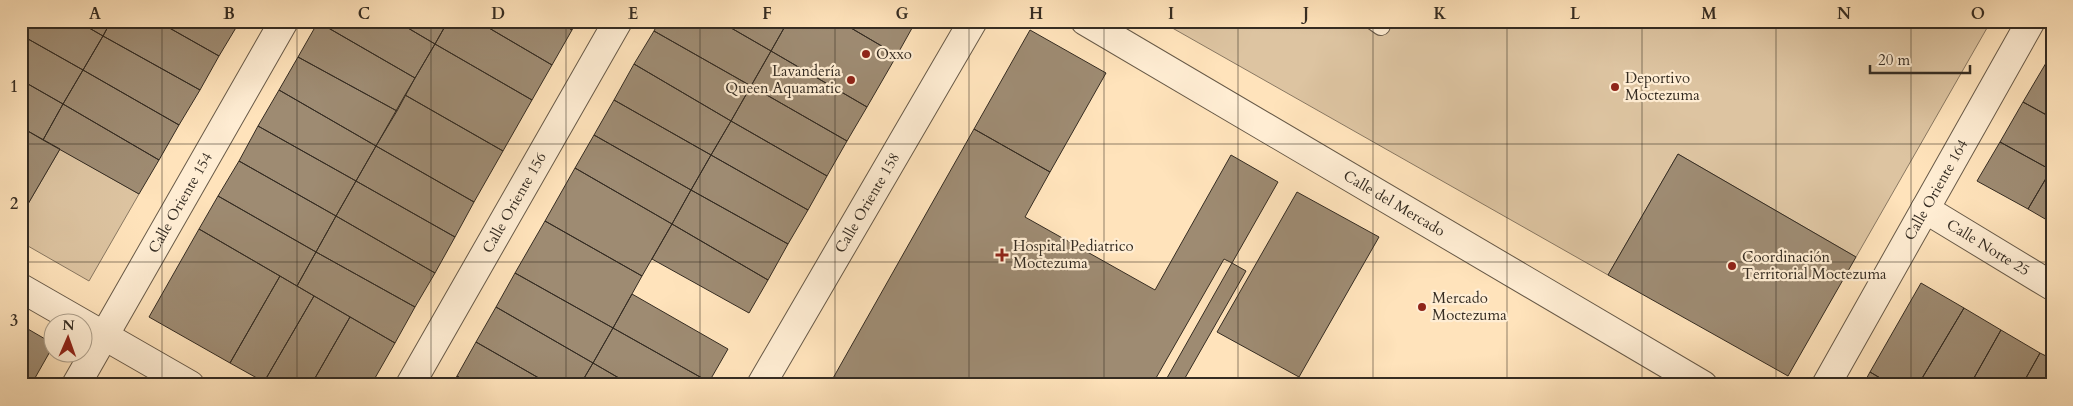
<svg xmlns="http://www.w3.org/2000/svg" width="2073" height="406" font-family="Cardo,serif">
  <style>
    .green { fill: #ddc4a1; stroke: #897862 }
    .building { fill: #9e8b72; stroke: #352c22 }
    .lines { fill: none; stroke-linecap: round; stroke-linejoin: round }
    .lane-casing { stroke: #685a48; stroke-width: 20 }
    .street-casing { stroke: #685a48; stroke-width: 30 }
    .lane { stroke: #ffedd3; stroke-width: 18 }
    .street { stroke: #ffedd3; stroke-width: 28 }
    .grid { fill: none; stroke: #352c22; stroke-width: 1; stroke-opacity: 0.55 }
    .poi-dot { fill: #8f2418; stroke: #ffedd3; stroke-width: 2 }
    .labels { text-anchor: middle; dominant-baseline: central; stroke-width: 4.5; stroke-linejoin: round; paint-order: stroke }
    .poi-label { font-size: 15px; fill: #352c22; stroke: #ffedd3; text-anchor: start }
    .street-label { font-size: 15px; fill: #352c22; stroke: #ffedd3 }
    .neatline { fill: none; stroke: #352c22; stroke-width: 2 }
    .grid-label { font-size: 16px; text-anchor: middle; font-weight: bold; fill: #352c22 }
  </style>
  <rect width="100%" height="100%" fill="#ffe3bb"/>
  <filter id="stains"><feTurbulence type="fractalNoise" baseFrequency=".004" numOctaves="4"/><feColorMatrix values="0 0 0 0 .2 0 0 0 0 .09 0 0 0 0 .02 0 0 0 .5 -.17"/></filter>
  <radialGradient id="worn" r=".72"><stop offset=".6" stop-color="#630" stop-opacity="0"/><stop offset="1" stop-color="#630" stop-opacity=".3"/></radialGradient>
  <path class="green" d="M 1160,21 L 1991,21 L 1856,257 L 1678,154 L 1608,275 Z
    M 60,149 L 139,194 L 89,281 L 21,242 L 21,216 Z"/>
  <path class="building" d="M 21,21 L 77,21 L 103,36 L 83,70 L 21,35 Z
    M 77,21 L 111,21 L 103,36 Z
    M 111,21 L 157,21 L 219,56 L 200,90 L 103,36 Z
    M 157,21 L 240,21 L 219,56 Z
    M 396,21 L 448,21 L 435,44 Z
    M 396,21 L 435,44 L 415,78 L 318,22 Z
    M 448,21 L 477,21 L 552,65 L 532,100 L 435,44 Z
    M 477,21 L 557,21 L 572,30 L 552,65 Z
    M 557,21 L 577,21 L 572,30 Z
    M 659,21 L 719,21 L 771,51 L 751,86 L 654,31 Z
    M 719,21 L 788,21 L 771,51 Z
    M 788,21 L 839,21 L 897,55 L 867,107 L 771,51 Z
    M 839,21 L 916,21 L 897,55 Z
    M 318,22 L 415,78 L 397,111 L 298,57 Z
    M 1030,30 L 1106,73 L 1050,172 L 974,129 Z
    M 654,31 L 751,86 L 731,121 L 634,64 Z
    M 21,35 L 83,70 L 63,104 L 21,80 Z
    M 103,36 L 200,90 L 179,125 L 83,70 Z
    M 435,44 L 532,100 L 503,151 L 405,95 Z
    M 771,51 L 867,107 L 847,141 L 751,86 Z
    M 2052,53 L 2052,66 L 2046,63 Z
    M 298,57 L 397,111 L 376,146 L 279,90 Z
    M 2046,63 L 2052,66 L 2052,118 L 2023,102 Z
    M 634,64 L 731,121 L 711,155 L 614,100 Z
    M 83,70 L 179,125 L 159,160 L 63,104 Z
    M 21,80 L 63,104 L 43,140 L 21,127 Z
    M 751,86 L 847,141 L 827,176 L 731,121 Z
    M 279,90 L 376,146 L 356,181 L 258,126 Z
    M 405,95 L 503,151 L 474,202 L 376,146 Z
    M 614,100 L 711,155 L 691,190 L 594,135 Z
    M 2023,102 L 2052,118 L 2051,170 L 2000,142 Z
    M 63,104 L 159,160 L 139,194 L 43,140 Z
    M 731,121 L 827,176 L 808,210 L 711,155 Z
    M 258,126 L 356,181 L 336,216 L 239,161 Z
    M 21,127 L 26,130 L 21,138 Z
    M 974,129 L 1050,172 L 1025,217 L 1155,290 L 1231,155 L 1278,182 L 1232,263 L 1224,259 L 1152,385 L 840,385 L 832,380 Z
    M 26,130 L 60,149 L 21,216 L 21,138 Z
    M 594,135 L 691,190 L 672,224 L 575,168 Z
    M 2000,142 L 2051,170 L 2028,209 L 1977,181 Z
    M 376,146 L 474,202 L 455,237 L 356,181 Z
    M 1678,154 L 1856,257 L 1788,376 L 1608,275 Z
    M 711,155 L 808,210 L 788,244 L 691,190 Z
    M 239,161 L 336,216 L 316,252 L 218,196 Z
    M 575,168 L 672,224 L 642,276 L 545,221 Z
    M 2052,168 L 2052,223 L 2028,209 Z
    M 356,181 L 455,237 L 435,273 L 336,216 Z
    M 691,190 L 788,244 L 768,280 L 672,224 Z
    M 1297,192 L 1379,237 L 1299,377 L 1217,332 Z
    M 218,196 L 316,252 L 297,286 L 199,229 Z
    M 336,216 L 435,273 L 415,307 L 316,252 Z
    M 545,221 L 642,276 L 613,328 L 515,273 Z
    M 672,224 L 768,280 L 749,313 L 652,259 Z
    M 199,229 L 280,276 L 230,363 L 149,317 Z
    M 316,252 L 415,307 L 395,343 L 297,286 Z
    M 1232,263 L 1246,271 L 1181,385 L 1163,385 Z
    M 515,273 L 613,328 L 593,363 L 496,307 Z
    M 280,276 L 314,296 L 264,382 L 230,363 Z
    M 1921,283 L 1964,308 L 1918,385 L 1892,385 L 1870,372 Z
    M 632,294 L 728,349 L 709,382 L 613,328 Z
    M 314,296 L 350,317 L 311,385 L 269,385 L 264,382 Z
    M 496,307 L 593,363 L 580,385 L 551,385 L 476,342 Z
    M 1964,308 L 2001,330 L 1970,385 L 1918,385 Z
    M 350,317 L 395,343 L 371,385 L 311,385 Z
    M 21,325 L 52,343 L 52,348 L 31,385 L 21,385 Z
    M 613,328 L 709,382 L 708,385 L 631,385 L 593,363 Z
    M 2001,330 L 2040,353 L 2022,385 L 1970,385 Z
    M 476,342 L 551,385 L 472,385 L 457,376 Z
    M 2040,353 L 2052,359 L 2052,385 L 2022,385 Z
    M 593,363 L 631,385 L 580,385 Z
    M 1870,372 L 1892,385 L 1863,385 Z
    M 457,376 L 472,385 L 452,385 Z
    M 116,380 L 118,380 L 126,385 L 113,385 Z"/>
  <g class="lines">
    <defs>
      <path id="lane" d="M 1374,21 L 1381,26"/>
      <g id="street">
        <path id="s1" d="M 1085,21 L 1703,385"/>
        <path id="s2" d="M 1925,209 L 2052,286"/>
        <path d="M 21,288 L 190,385"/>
        <path id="s3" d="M 76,385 L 284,21"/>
        <path id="s4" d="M 410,385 L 618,21"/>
        <path id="s5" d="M 761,385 L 973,21"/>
        <path id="s6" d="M 1826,385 L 2031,21"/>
      </g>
    </defs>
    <use href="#lane" class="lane-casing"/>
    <use href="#street" class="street-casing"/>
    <use href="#lane" class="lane"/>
    <use href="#street" class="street"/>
  </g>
  <path class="grid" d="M 162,21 L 162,385M 297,21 L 297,385M 431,21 L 431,385M 566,21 L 566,385M 700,21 L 700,385M 835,21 L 835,385M 969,21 L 969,385M 1104,21 L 1104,385M 1238,21 L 1238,385M 1373,21 L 1373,385M 1507,21 L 1507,385M 1642,21 L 1642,385M 1776,21 L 1776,385M 1911,21 L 1911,385M 21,144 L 2052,144M 21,262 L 2052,262"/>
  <g class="poi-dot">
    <circle cx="866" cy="54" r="5"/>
    <circle cx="851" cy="80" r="5"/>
    <circle cx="1615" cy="87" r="5"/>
    <path d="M999.5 247.5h5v5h5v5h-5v5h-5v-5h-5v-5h5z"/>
    <circle cx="1732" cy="266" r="5"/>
    <circle cx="1422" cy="307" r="5"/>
  </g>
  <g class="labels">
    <g class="poi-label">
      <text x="876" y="54">Oxxo</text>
      <text x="841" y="71" text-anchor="end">Lavandería<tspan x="841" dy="17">Queen Aquamatic</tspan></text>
      <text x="1625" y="78">Deportivo<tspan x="1625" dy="17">Moctezuma</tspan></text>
      <text x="1013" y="246">Hospital Pediatrico<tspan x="1013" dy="17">Moctezuma</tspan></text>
      <text x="1742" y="257">Coordinación<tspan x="1742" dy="17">Territorial Moctezuma</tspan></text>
      <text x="1432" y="298">Mercado<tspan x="1432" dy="17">Moctezuma</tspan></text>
    </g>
    <g class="street-label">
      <text stroke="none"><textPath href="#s6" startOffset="224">Calle Oriente 164</textPath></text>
      <text stroke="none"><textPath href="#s3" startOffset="210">Calle Oriente 154</textPath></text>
      <text stroke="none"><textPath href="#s4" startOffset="210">Calle Oriente 156</textPath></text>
      <text stroke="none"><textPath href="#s5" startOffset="211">Calle Oriente 158</textPath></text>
      <text stroke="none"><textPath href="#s1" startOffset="359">Calle del Mercado</textPath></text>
      <text stroke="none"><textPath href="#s2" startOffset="74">Calle Norte 25</textPath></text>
    </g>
  </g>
  <rect width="2073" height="406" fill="none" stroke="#ffe3bb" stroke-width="55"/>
  <g transform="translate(68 338) rotate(2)"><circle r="24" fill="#ffedd3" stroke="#aea08c"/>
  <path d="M0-4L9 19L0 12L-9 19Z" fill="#8f2418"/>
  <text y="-8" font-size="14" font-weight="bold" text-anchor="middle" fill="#352c22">N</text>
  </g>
  <path d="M1870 65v8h100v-8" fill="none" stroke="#352c22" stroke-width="2.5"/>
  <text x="1878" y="65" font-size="15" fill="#352c22" stroke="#ffedd3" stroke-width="4" paint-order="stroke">20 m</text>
  <rect x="28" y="28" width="2018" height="350" class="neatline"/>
  <g class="grid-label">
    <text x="95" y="19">A</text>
    <text x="229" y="19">B</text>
    <text x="364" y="19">C</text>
    <text x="498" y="19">D</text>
    <text x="633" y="19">E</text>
    <text x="767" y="19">F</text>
    <text x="902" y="19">G</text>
    <text x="1036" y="19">H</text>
    <text x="1171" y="19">I</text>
    <text x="1306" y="19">J</text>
    <text x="1440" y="19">K</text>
    <text x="1575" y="19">L</text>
    <text x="1709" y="19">M</text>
    <text x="1844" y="19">N</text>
    <text x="1978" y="19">O</text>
    <text x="14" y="92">1</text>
    <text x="14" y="209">2</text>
    <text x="14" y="326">3</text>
  </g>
  <rect width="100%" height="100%" filter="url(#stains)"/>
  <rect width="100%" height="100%" fill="url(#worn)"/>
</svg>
